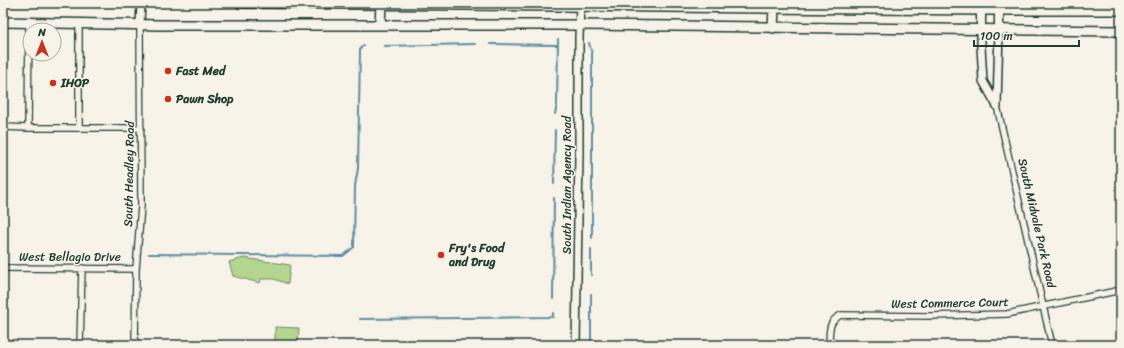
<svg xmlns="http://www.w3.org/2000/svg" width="1124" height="348" font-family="Sriracha,sans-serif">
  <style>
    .green { fill: #b4d690; stroke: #6a8a62 }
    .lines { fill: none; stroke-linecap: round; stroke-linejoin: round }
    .stream { stroke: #5e8da0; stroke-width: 2 }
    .minor-casing { stroke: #1f3d34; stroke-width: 8 }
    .tertiary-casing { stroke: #1f3d34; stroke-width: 10 }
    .secondary-casing { stroke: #1f3d34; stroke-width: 11 }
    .primary-casing { stroke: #1f3d34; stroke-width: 12 }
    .minor { stroke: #f7f3e8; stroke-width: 5.5 }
    .tertiary { stroke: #f7f3e8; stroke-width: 7 }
    .secondary { stroke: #f7f3e8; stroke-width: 8 }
    .primary { stroke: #f7f3e8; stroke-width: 9 }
    .poi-dot { fill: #c8321e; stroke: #f7f3e8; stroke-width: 1.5 }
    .labels { text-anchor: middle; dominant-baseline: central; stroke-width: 3; stroke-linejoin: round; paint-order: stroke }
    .poi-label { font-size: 12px; font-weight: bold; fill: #1f3d34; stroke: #f7f3e8; text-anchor: start }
    .street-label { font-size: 12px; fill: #1f3d34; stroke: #f7f3e8 }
  </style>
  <rect width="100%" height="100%" fill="#f7f3e8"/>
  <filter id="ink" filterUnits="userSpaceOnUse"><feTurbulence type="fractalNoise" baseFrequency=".025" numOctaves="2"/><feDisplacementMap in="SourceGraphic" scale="8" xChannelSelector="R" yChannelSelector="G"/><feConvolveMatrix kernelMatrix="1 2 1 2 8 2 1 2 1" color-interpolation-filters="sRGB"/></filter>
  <g filter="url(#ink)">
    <path class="green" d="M 244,258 L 290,265 L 288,284 L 274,279 L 261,279 L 260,283 L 233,276 L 229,262 Z
      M 275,327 L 299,328 L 298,345 L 275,345 Z"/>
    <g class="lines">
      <path class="stream" d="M 589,43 L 592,54 L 592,238
        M 490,44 L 557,45
        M 384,46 L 475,44
        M 555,114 L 557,104 L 558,39
        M 554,184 L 555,130
        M 591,249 L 591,275
        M 149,254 L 343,256 L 354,247 L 355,186 L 358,168 L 360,50 L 362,46 L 364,46
        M 553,299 L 554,198
        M 360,319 L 553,317 L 553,313
        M 591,345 L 591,294"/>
      <defs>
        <path id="minor" d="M 29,22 L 28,128 L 79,128
          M 79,23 L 79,128 L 141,128
          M 997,106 L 1052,345
          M 3,127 L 28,128
          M 3,268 L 136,269
          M 80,345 L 82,268
          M 135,345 L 136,269 L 141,206 L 140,25
          M 829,345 C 830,332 827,322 841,315 L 930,316 L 1007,314 L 1121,290"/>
        <path id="tertiary" d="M 140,25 L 141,3
          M 981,30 L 981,47 L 983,81 L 997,106
          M 997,106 L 999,30
          M 576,345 L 579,154 L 579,38 L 580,3"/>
        <path id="secondary" d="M 981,30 L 981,3
          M 999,30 L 999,3"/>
        <path id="primary" d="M 240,3 L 981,10 L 1121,10
          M 3,22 L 159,25 L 579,25 L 1121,31
          M 380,25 L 381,4
          M 773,28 L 774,8"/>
      </defs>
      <use href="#minor" class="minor-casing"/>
      <use href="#tertiary" class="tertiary-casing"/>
      <use href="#secondary" class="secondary-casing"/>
      <use href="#primary" class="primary-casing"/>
      <use href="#minor" class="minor"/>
      <use href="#tertiary" class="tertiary"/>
      <use href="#secondary" class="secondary"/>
      <use href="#primary" class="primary"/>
    </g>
  </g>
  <g class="poi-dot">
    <circle cx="168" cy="71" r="4"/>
    <circle cx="53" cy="83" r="4"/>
    <circle cx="168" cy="99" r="4"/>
    <circle cx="441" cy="255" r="4"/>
  </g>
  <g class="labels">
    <g class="poi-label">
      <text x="176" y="71">Fast Med</text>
      <text x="61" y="83">IHOP</text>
      <text x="176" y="99">Pawn Shop</text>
      <text x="449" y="248">Fry's Food<tspan x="449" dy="14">and Drug</tspan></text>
    </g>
    <g class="street-label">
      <text transform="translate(129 174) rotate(-89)">South Headley Road</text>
      <text transform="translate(567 185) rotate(-90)">South Indian Agency Road</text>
      <text transform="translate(1037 223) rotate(77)">South Midvale Park Road</text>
      <text x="70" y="257">West Bellagio Drive</text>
      <text transform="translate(950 303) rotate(-1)">West Commerce Court</text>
    </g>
  </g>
  <rect width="1124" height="348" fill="none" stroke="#f7f3e8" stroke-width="16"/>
  <rect x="8" y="8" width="1108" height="332" fill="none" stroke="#1f3d34" stroke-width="1.5" filter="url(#ink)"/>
  <g transform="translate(42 42)"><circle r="19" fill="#f7f3e8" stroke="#a1aaa0"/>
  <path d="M0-3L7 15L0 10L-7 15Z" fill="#c8321e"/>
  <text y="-6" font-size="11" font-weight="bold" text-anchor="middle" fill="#1f3d34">N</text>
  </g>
  <path d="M974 40v6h105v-6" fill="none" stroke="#1f3d34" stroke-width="2"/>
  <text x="980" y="40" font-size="12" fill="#1f3d34" stroke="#f7f3e8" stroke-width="3" paint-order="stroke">100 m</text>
</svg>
